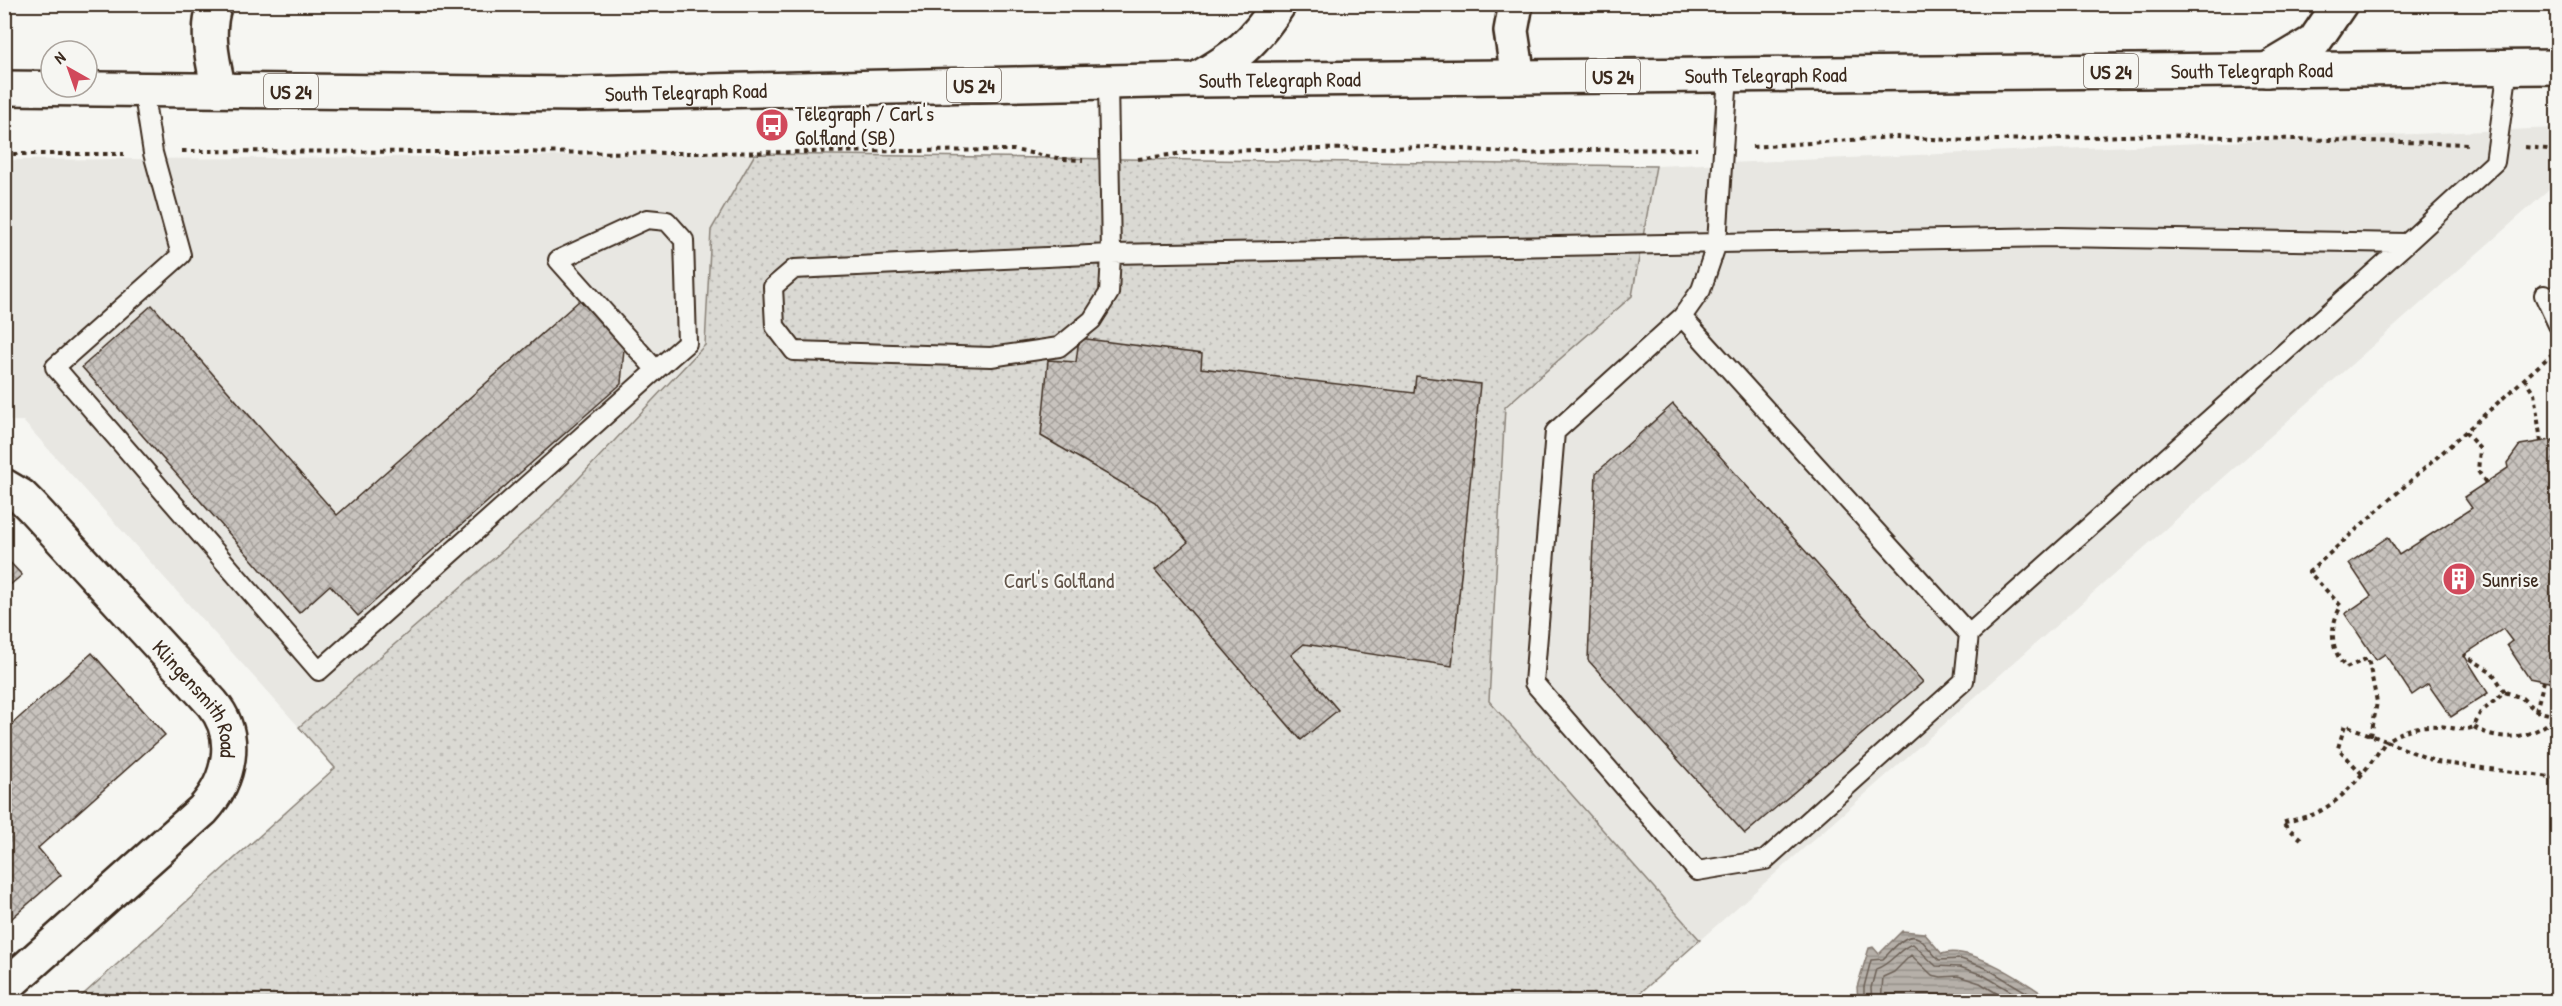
<svg xmlns="http://www.w3.org/2000/svg" width="2562" height="1006" font-family="'Patrick Hand',sans-serif">
  <style>
    .built { fill: #e8e7e2 }
    .park { fill: url(#park-dots); stroke: #8a8278; stroke-width: 1.5 }
    .water { fill: url(#water-rules); stroke: #857a71; stroke-width: 1.5 }
    .lines { fill: none; stroke-linecap: round; stroke-linejoin: round }
    .shore { stroke: #6c6056; stroke-width: 1.5 }
    .building { fill: url(#building-cross-hatch); stroke: #3b2a1e; stroke-width: 1.5 }
    .lane-casing { stroke: #3b2a1e; stroke-width: 22 }
    .street-casing { stroke: #3b2a1e; stroke-width: 38 }
    .highway-casing { stroke: #3b2a1e; stroke-width: 38 }
    .path { stroke: #3b2a1e; stroke-width: 4; stroke-dasharray: 4.5 4.5; stroke-linecap: butt }
    .lane { stroke: #f6f6f2; stroke-width: 18 }
    .street { stroke: #f6f6f2; stroke-width: 33 }
    .highway { stroke: #f6f6f2; stroke-width: 33 }
    .labels { text-anchor: middle; dominant-baseline: central; stroke-width: 4.5; stroke-linejoin: round; paint-order: stroke }
    .shield { fill: #f6f6f2; stroke: #73675e; stroke-width: 1.5 }
    .shield-label { font-size: 20px; font-weight: bold; fill: #3b2a1e }
    .street-label { font-size: 21px; fill: #3b2a1e; stroke: #f6f6f2 }
    .poi-label { font-size: 21px; fill: #3b2a1e; stroke: #f6f6f2; text-anchor: start }
    .park-label { font-size: 21px; fill: #63564b; stroke: #f6f6f2 }
  </style>
  <defs>
    <pattern id="park-dots" width="8" height="8" patternUnits="userSpaceOnUse" patternTransform="scale(1.5)"><rect width="8" height="8" fill="#dad9d3"/><path d="M2 2h.1M6 6h.1" fill="none" stroke="#bcbab5" stroke-width="1.8" stroke-linecap="round"/></pattern>
    <pattern id="water-rules" width="6" height="5" patternUnits="userSpaceOnUse" patternTransform="scale(1.5)"><rect width="6" height="5" fill="#b6b0a9"/><path d="M0 2.5h6" fill="none" stroke="#958f89"/></pattern>
    <pattern id="building-cross-hatch" width="8" height="8" patternUnits="userSpaceOnUse" patternTransform="scale(1.5)"><rect width="8" height="8" fill="#c8c3be"/><path d="M0 0l8 8M0 8l8-8" fill="none" stroke="#a49f9a"/></pattern>
  </defs>
  <rect width="100%" height="100%" fill="#f6f6f2"/>
  <filter id="ink" filterUnits="userSpaceOnUse"><feTurbulence type="fractalNoise" baseFrequency=".0167" numOctaves="2"/><feDisplacementMap in="SourceGraphic" scale="12" xChannelSelector="R" yChannelSelector="G"/><feConvolveMatrix kernelMatrix="1 2 1 2 8 2 1 2 1" color-interpolation-filters="sRGB"/></filter>
  <g filter="url(#ink)">
    <path class="built" d="M 2557,128 L 2557,183 L 1700,940 L 1489,701 L 1505,406 L 1632,296 L 1656,166 Z
      M 755,154 L 711,230 L 705,345 L 545,514 L 299,727 L 23,421 L 5,421 L 4,160 Z"/>
    <path class="park" d="M 755,154 L 1656,166 L 1632,296 L 1505,407 L 1489,701 L 1700,940 L 1631,1001 L 75,1002 L 335,768 L 299,727 L 545,514 L 705,345 L 711,230 Z"/>
    <path class="water" d="M 1902,931 L 1924,933 L 1942,954 C 1970,943 2030,985 2053,1001 L 1858,1001 L 1857,987 L 1869,948 L 1873,947 L 1879,954 Z"/>
    <g class="lines">
      <path class="shore" d="M 1864,1002 L 1864,987 L 1871,960 L 1883,959 C 1893,950 1908,927 1922,941 C 1928,947 1933,954 1939,960 L 1961,959 L 1986,968 L 2043,1002
        M 1872,1002 L 1871,988 L 1876,969 C 1892,964 1901,946 1913,944 L 1936,966 L 1960,967 L 1983,975 L 2029,1002
        M 1881,1002 L 1883,977 L 1894,972 L 1911,955 L 1932,975 L 1941,977 L 1958,976 L 1980,983 L 2011,1002"/>
    </g>
    <path class="building" d="M 580,300 L 624,348 L 621,384 L 358,616 L 330,585 L 299,613 L 82,367 L 152,305 L 337,515 Z
      M 1079,338 L 1202,354 L 1201,368 L 1414,393 L 1416,376 L 1480,384 L 1452,666 L 1304,644 L 1291,655 L 1338,710 L 1301,740 L 1155,570 L 1188,542 L 1155,502 L 1041,436 L 1048,360 L 1076,362 Z
      M 1673,404 L 1923,682 L 1745,834 L 1588,660 L 1596,473 Z
      M 2550,440 L 2558,445 L 2558,684 L 2529,678 L 2507,645 L 2512,641 L 2503,629 L 2464,655 L 2488,693 L 2451,717 L 2428,684 L 2412,695 L 2385,654 L 2376,660 L 2345,614 L 2371,596 L 2349,563 L 2388,537 L 2399,555 L 2472,508 L 2464,497 L 2508,468 L 2507,463 L 2520,445 Z
      M 4,556 L 22,575 L 4,590 Z
      M 92,653 L 165,735 L 38,848 L 61,875 L 4,925 L 4,731 Z"/>
    <g class="lines">
      <defs>
        <path id="lane" d="M 1728,74 L 1717,243 L 1701,290 L 1682,317 L 1969,634 L 2407,243
          M 1108,82 L 1111,254 L 1109,293 L 1092,320 L 1059,347 L 991,357 L 794,351 L 775,326 L 773,287 L 794,269 L 1111,254 L 2057,237 L 2407,243 L 2495,162 L 2508,68
          M 143,89 L 153,153 L 181,255 L 55,367 L 319,671 L 656,370
          M 647,219 L 667,221 L 684,240 L 687,343 L 656,370 L 558,260 Z
          M 2544,295 L 2558,325
          M 1682,317 L 1555,432 L 1534,683 L 1697,871 L 1765,860 L 1964,681 L 1969,634"/>
        <g id="street">
          <path id="s1" d="M 4,486 L 21,496 L 32,507 L 212,703 C 240,736 230,780 203,810 L 4,988"/>
        </g>
        <g id="highway">
          <path d="M 215,4 C 205,32 213,62 219,90"/>
          <path d="M 1516,4 L 1511,31 L 1518,77"/>
          <path d="M 2267,70 L 2314,42 L 2340,4"/>
          <path d="M 1197,79 C 1237,56 1253,44 1279,4"/>
          <path id="s2" d="M 4,88 L 578,94 L 1196,80 L 2558,67"/>
        </g>
      </defs>
      <use href="#lane" class="lane-casing"/>
      <use href="#street" class="street-casing"/>
      <use href="#highway" class="highway-casing"/>
      <path class="path" d="M 1752,147 L 1894,137 L 1966,141 L 2155,135 L 2470,144
        M 2525,147 L 2558,150
        M 182,151 L 695,153 L 1014,150 L 1063,159 L 1083,160
        M 4,154 L 124,154
        M 1138,159 L 1200,151 L 1436,147 L 1528,154 L 1586,150 L 1697,149
        M 2524,378 L 2534,393 L 2541,442
        M 2465,432 L 2480,449 L 2478,471 L 2486,483
        M 2505,692 L 2522,698 L 2536,711 L 2557,716
        M 2536,711 L 2544,681
        M 2474,727 C 2500,743 2535,739 2556,716
        M 2371,736 L 2377,702 L 2368,658 L 2346,668 C 2330,649 2329,627 2341,606 L 2309,572 L 2551,355 L 2558,360
        M 2362,774 L 2338,748 L 2345,725 L 2386,741 C 2404,729 2424,723 2446,727 C 2458,729 2462,731 2474,727 L 2480,713 L 2505,692 L 2492,672 L 2464,655
        M 2301,839 L 2282,823 C 2292,820 2304,818 2314,814 C 2345,800 2367,769 2386,741 L 2436,762 L 2558,778"/>
      <use href="#lane" class="lane"/>
      <use href="#street" class="street"/>
      <use href="#highway" class="highway"/>
    </g>
  </g>
  <defs>
    <symbol id="bus-disc" viewBox="-11 -11 22 22"><circle r="9.5" fill="#d1495b" stroke="#f6f6f2"/><path d="M-5-6H5V4H4V6H2V4H-2V6H-4V4H-5ZM-3.5-4V0h7V-4ZM-3.5 1.2v1.5H-2V1.2ZM2 1.2v1.5H3.5V1.2Z" fill="#fff"/></symbol>
    <symbol id="building-disc" viewBox="-11 -11 22 22"><circle r="9.5" fill="#d1495b" stroke="#f6f6f2"/><path d="M-4-6H4V6H1V3H-1V6H-4ZM-2.5-4.3h1.7v1.8h-1.7ZM.8-4.3h1.7v1.8H.8ZM-2.5-1h1.7V.8h-1.7ZM.8-1h1.7V.8H.8Z" fill="#fff"/></symbol>
  </defs>
  <g fill-rule="evenodd">
    <use href="#bus-disc" x="753" y="106" width="38" height="38"/>
    <use href="#building-disc" x="2440" y="560" width="38" height="38"/>
  </g>
  <g class="labels">
    <g class="shield">
      <rect x="2084" y="54" width="54" height="34" rx="4.5"/>
      <rect x="1586" y="59" width="54" height="34" rx="4.5"/>
      <rect x="947" y="68" width="54" height="34" rx="4.5"/>
      <rect x="264" y="74" width="54" height="34" rx="4.5"/>
    </g>
    <g class="shield-label">
      <text x="2111" y="71">US 24</text>
      <text x="1613" y="76">US 24</text>
      <text x="974" y="85">US 24</text>
      <text x="291" y="91">US 24</text>
    </g>
    <g class="street-label">
      <text stroke="none"><textPath href="#s2" startOffset="2248">South Telegraph Road</textPath></text>
      <text stroke="none"><textPath href="#s2" startOffset="1762">South Telegraph Road</textPath></text>
      <text stroke="none"><textPath href="#s2" startOffset="1276">South Telegraph Road</textPath></text>
      <text stroke="none"><textPath href="#s2" startOffset="682">South Telegraph Road</textPath></text>
      <text stroke="none"><textPath href="#s1" startOffset="290">Klingensmith Road</textPath></text>
    </g>
    <g class="poi-label">
      <text x="795" y="113">Telegraph / Carl's<tspan x="795" dy="24">Golfland (SB)</tspan></text>
      <text x="2482" y="579">Sunrise</text>
    </g>
    <g class="park-label">
      <text x="1059" y="580">Carl's Golfland</text>
    </g>
  </g>
  <rect width="2562" height="1006" fill="none" stroke="#f6f6f2" stroke-width="24"/>
  <rect x="12" y="12" width="2538" height="982" fill="none" stroke="#3b2a1e" stroke-width="2" filter="url(#ink)"/>
  <g transform="translate(69 69) rotate(320)"><circle r="28" fill="#f6f6f2" stroke="#aba49d" stroke-width="1.5"/>
  <path d="M0-4.5L10 22L0 15L-10 22Z" fill="#d1495b"/>
  <text y="-9" font-size="16" font-weight="bold" text-anchor="middle" fill="#3b2a1e">N</text>
  </g>
</svg>
